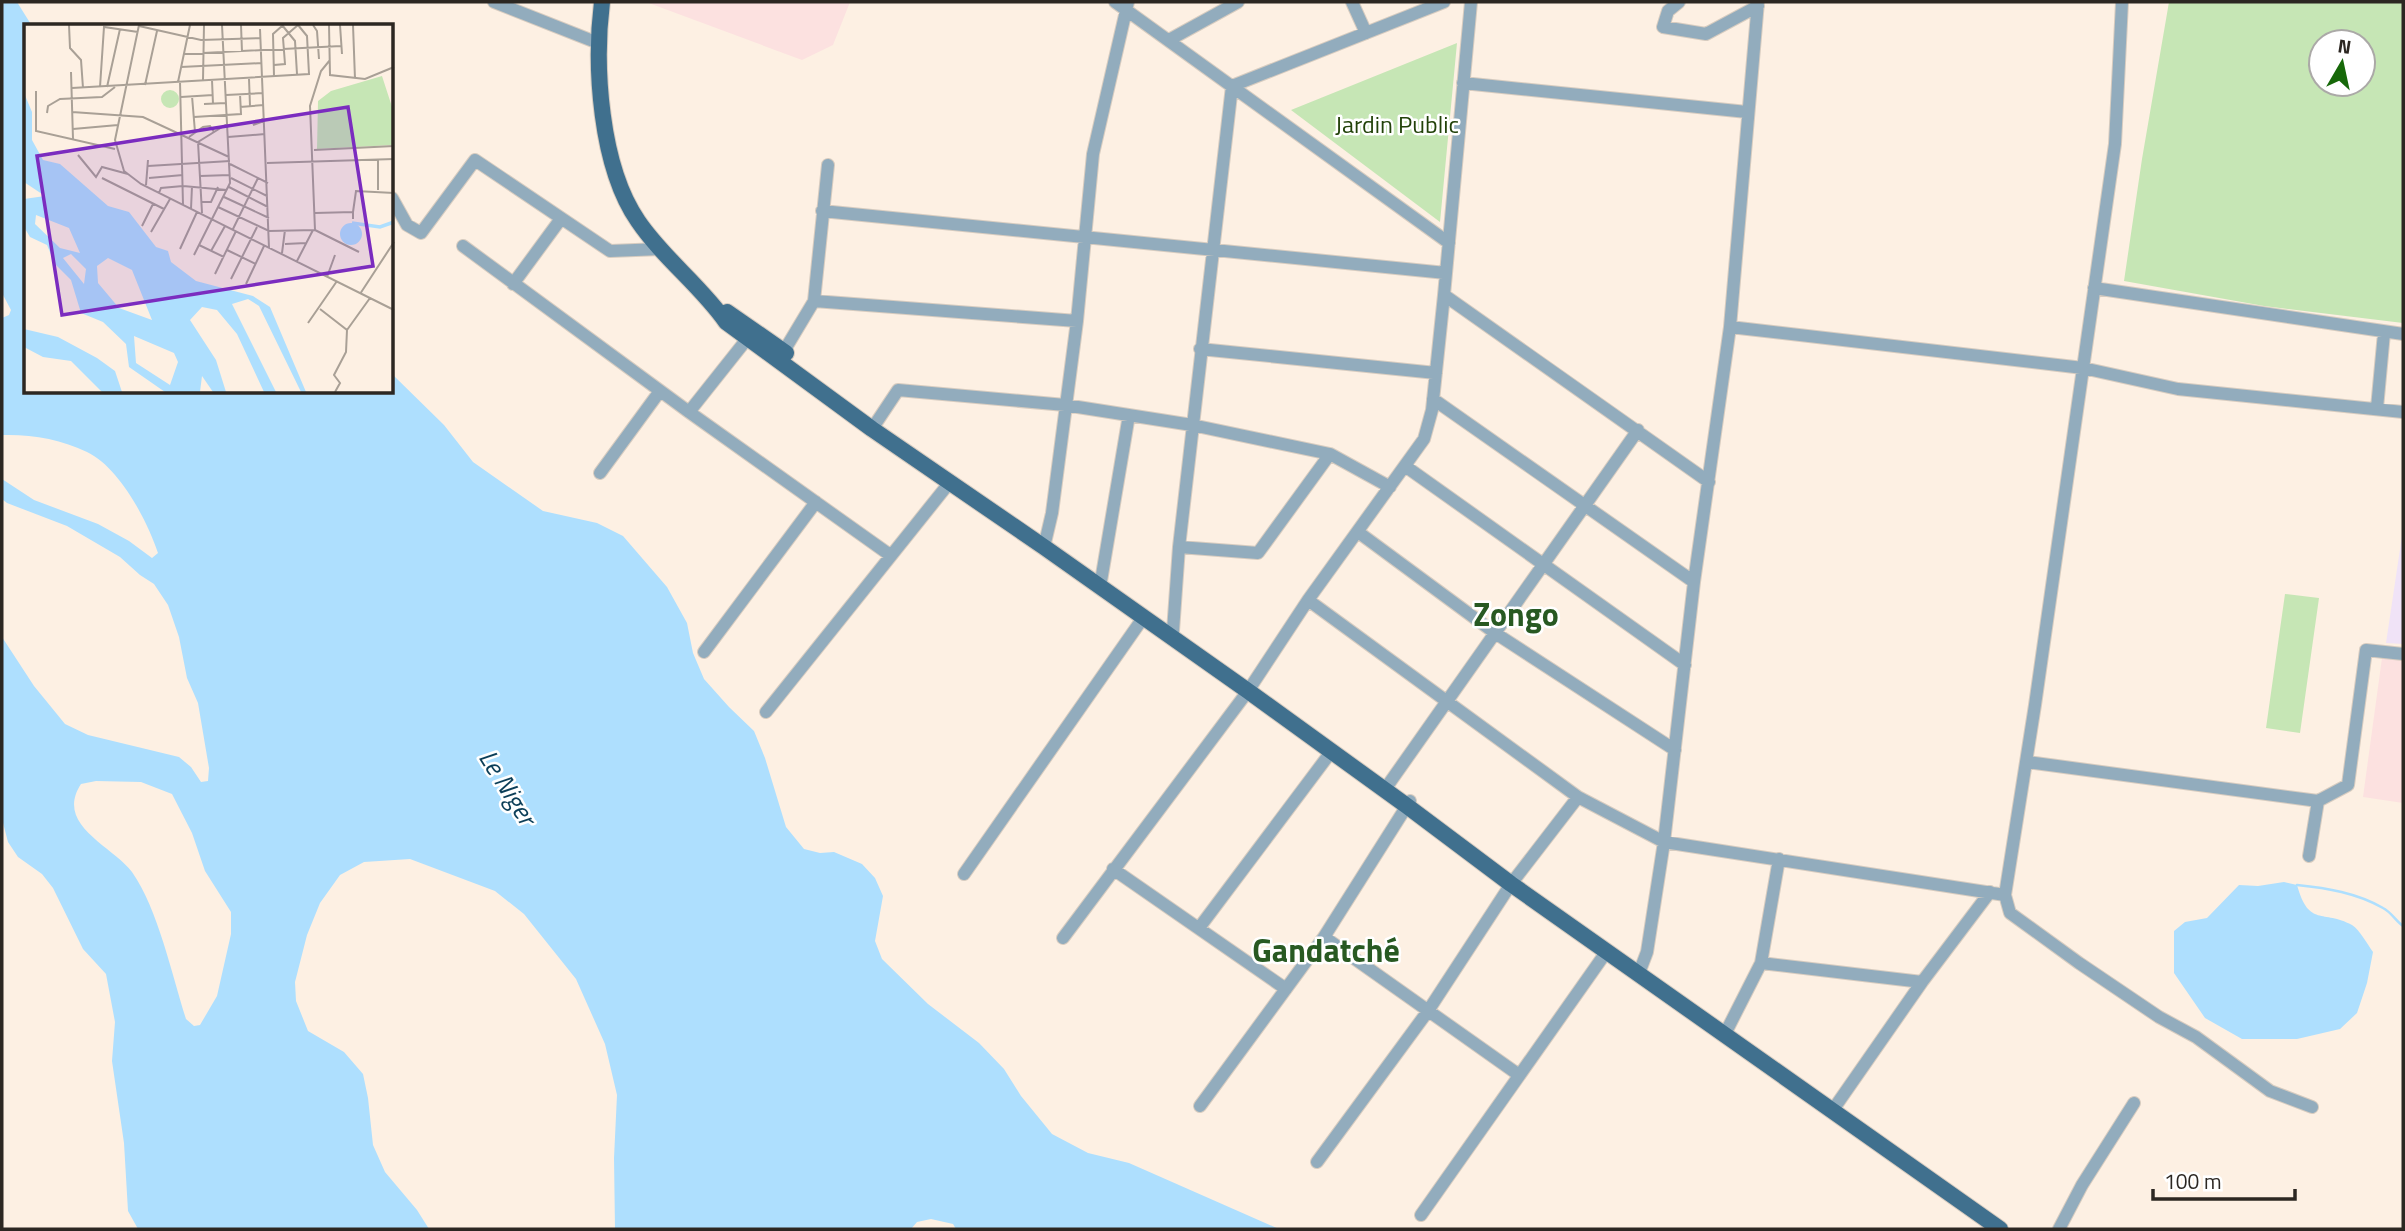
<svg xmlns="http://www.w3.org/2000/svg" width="2405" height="1231" font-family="'Titillium Web',sans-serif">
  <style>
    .education { fill: #f0e3f7 }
    .medical { fill: #fce1e0 }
    .green { fill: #c6e6b5; fill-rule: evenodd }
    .water { fill: #aedffe; fill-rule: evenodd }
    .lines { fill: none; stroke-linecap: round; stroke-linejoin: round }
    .stream { stroke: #aedffe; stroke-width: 2.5 }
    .minor-casing { stroke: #d7ccc0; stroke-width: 14 }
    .major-casing { stroke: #d7ccc0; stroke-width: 18 }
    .minor { stroke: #92acbd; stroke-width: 12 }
    .major { stroke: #40708e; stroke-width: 16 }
    .labels { text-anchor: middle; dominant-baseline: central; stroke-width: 5; stroke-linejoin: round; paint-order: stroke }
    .park-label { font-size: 24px; fill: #224209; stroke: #fff }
    .water-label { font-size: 26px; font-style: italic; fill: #0b3e58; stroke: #fff }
    .district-label { font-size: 32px; font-weight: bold; fill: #285922; stroke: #fff }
    .inset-river { fill: none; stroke: #aedffe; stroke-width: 3.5 }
    .inset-road { fill: none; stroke: #a9a096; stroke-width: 2 }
    .view { fill: #7b2cbf; fill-opacity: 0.15; stroke: #7b2cbf; stroke-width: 3.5 }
    .inset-edge { fill: none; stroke: #2c2722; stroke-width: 3.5 }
  </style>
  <rect width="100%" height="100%" fill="#fdf0e3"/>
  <path class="education" d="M 2403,529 L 2403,644 L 2386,643 Z"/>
  <path class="medical" d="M 646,2 L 850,2 L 833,45 L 802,60 Z
    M 2382,658 L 2403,660 L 2403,803 L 2363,797 Z"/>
  <path class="green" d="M 2169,2 L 2403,2 L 2403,323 L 2264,306 L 2124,281 L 2142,159 ZM 2321,42 L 2363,42 L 2363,84 L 2321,84 Z
    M 1457,43 L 1440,222 L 1291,110 Z
    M 2285,594 L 2319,598 L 2300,733 L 2266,728 Z"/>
  <path class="water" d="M 2,2 L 17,2 L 32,26 L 26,26 L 26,392 L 392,392 L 392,374 L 444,425 L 473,462 L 543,511 L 597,523 L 623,536 L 667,587 L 687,623 L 693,653 L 704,679 L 729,707 L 754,731 L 765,758 L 786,827 L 804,849 L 820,853 L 834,852 L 862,864 L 875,878 L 883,896 L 875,941 L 882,959 L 928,1004 L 979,1043 L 1004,1069 L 1021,1096 L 1052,1134 L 1088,1153 L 1129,1163 L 1279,1229 L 956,1229 L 953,1224 L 931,1219 L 917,1222 L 911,1229 L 615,1229 L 614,1158 L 617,1095 L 605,1044 L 576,979 L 524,914 L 495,891 L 410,859 L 364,862 L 340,875 L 320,903 L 307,935 L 295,982 L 296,1001 L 308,1031 L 344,1052 L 363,1074 L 368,1098 L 373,1145 L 385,1172 L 417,1210 L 429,1229 L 138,1229 L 128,1211 L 124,1143 L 112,1061 L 115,1022 L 106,974 L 83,949 L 53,888 L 42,874 L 18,857 L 8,842 L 2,819 L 2,637 L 34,686 L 65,724 L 88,735 L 179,757 L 191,767 L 201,782 L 208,781 L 209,768 L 198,703 L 187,678 L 179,637 L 168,605 L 154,584 L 140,575 L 120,557 L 67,526 L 7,503 L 2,499 L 2,479 L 34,500 L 98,524 L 129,541 L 152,558 L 158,553 C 147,520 119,467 87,452 C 61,439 30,434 2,435 L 2,318 L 9,315 L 11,310 L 2,293 ZM 96,781 L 141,782 L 172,794 L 192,833 L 205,871 L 231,912 L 231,934 L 217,996 L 200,1025 L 194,1026 L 186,1019 C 172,975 158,909 132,872 C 113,846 54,825 81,784 Z
    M 2284,882 L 2297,885 C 2309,928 2323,909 2352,925 C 2360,930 2367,944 2373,952 L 2367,983 L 2357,1013 L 2340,1029 L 2297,1039 L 2242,1039 L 2205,1018 L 2174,973 L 2174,931 L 2185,922 L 2207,918 L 2239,885 L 2258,886 Z"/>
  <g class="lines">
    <path class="stream" d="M 2297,885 C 2327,888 2357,893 2383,908 C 2391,912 2396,921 2403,926"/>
    <defs>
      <path id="minor" d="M 494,2 L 598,43
        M 1115,2 L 1449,243
        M 1352,2 L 1366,33
        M 1679,2 L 1668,11 L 1663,27 L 1706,34 L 1758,6
        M 2122,2 L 2115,144 L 2035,705 L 2005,895 L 2010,913 L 2079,963 L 2159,1017 L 2196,1037 L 2270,1091 L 2312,1107
        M 1169,40 L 1238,2
        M 1463,83 L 1747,112
        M 392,198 L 407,225 L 421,233 L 475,160 L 610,251 L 661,249
        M 822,211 L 1446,273
        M 463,246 L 689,412 L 890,555
        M 513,284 L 560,220
        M 2094,288 L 2403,334
        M 1444,295 L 1709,482
        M 814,301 L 1077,321
        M 1730,327 L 2083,368 L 2178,389 L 2403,412
        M 1200,349 L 1436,373
        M 784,351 L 814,301 L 828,165
        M 1433,399 L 1694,582
        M 2377,408 L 2384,333
        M 689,412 L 747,339
        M 876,423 L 898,390 L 1065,405 L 1192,425 L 1330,454 L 1390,487
        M 1405,466 L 1685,665
        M 600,473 L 660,391
        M 1358,532 L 1495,633 L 1675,750
        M 1044,547 L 1052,513 L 1077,321 L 1093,154 L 1128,2
        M 1179,547 L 1258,553 L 1330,454
        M 1100,587 L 1129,415
        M 1308,600 L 1578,797 L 1664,842 L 2005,895
        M 1173,631 L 1179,547 L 1232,86 L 1444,2
        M 704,652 L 816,502
        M 766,712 L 950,482
        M 2027,762 L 2318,801 L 2309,856
        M 1388,785 L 1638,430
        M 2318,801 L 2348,785 L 2366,650 L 2403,654
        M 1113,869 L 1286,989
        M 964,874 L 1143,618
        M 1199,928 L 1331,752
        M 1324,937 L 1519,1075
        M 1063,938 L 1248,691 L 1308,600 L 1424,439 L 1432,410 L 1444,295 L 1471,2
        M 1761,963 L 1922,982
        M 1639,973 L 1647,952 L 1664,842 L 1694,582 L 1730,327 L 1758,2
        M 1728,1028 L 1761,963 L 1779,859
        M 1837,1104 L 1922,982 L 1990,892
        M 1200,1106 L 1324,937 L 1410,801
        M 1317,1162 L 1428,1011 L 1511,884 L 1578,797
        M 1421,1215 L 1607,951
        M 2059,1229 L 2082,1185 L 2134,1103"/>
      <path id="major" d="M 602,2 C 594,66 600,166 638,221 C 663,258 701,286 726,322 L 872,429 L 1044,547 L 1248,691 L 1407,806 L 1511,884 L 2000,1229
        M 727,312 L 786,353"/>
    </defs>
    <use href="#minor" class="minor-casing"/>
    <use href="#major" class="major-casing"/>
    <use href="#minor" class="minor"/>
    <use href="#major" class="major"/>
  </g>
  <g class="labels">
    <g class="park-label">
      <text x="1397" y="124">Jardin Public</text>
    </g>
    <g class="water-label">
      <text transform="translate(508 787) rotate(58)">Le Niger</text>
    </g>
    <g class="district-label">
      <text x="1516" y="614">Zongo</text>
      <text x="1326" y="950">Gandatché</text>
    </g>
  </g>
  <g transform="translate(24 24)">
    <rect width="369" height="369" fill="#fdf0e3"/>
    <path d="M 358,52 L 369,86 L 369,121 L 293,125 L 294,77 L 307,67 ZM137 75a9 9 0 1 1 18 0a9 9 0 1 1-18 0Z" fill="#c6e6b5"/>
    <path d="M 0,69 L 8,88 L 8,116 L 19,136 L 36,140 L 84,182 L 105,188 L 132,223 L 144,227 L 147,238 L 172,257 L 229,272 L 246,283 L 282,368 L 277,368 L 235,282 L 224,275 L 208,280 L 252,368 L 240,368 L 213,310 L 193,286 L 178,283 L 166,296 L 192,336 L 202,368 L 189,368 L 178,352 L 176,368 L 141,368 L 105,343 L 102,320 L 79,298 L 57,289 L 47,256 L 31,240 L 23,221 L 6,213 L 0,203 L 0,175 L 21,172 L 0,158 ZM 12,191 L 45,204 L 56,229 L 36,224 L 11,200 ZM 47,230 L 62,245 L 60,260 L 39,234 ZM 84,234 L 108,246 L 128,296 L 95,284 L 74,259 L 73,242 ZM 110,312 L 150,329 L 154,338 L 146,361 L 112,339 ZM316 210a11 11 0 1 1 22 0a11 11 0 1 1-22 0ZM 0,305 L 34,313 L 73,334 L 91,347 L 98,368 L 78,368 L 47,337 L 19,333 L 0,323 Z" fill="#aedffe" fill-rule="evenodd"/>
    <path class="inset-river" d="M 328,199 L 356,203 L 370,198"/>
    <path class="inset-road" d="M 45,1 L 46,24 L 57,36 L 59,64M 115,1 L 91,116 L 100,147 L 117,160 L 370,286M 217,1 L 218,28M 258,1 L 271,17 L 273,50M 289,1 L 293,7 L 295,35M 305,1 L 306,51 L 341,55 L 370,43M 316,1 L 318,30M 329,1 L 331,55M 115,2 L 177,16 L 237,14M 236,5 L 245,224M 160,30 L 317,22M 306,36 L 297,47 L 286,82 L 291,206 L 335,228M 250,41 L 261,40 L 259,14 L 274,1M 157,43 L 238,39M 47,48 L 49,115M 250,52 L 249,10 L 258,2M 225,55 L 226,82M 179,56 L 180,1M 188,56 L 189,80M 154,58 L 166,1M 156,58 L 159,181M 121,61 L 133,7M 76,63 L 80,3 L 114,8M 83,63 L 96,5M 48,64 L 285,50 L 283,12 L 274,1M 12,67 L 12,107 L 91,125M 202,71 L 239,69M 168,72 L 171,108M 157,73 L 189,71M 180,80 L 202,79M 216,83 L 240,81M 48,88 L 119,93 L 205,133M 23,89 L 24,82 L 36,75 L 78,73 L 91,63M 170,93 L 217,90 L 216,70M 240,94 L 229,101 L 240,97M 49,105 L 94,101M 165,113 L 179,103 L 186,102 L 190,108M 204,113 L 241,110M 290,126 L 370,122M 54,131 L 72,153 L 78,143 L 104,150M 354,136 L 354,166M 243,139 L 370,135M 206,140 L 244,159M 124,142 L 206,137M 176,152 L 206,151M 78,154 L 140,185M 125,154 L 159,151M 207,154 L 243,172M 122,161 L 124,136M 205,163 L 244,183M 135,169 L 137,164 L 159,162 L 203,166M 200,173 L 245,194M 177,178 L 187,178 L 194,163M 194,183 L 245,207 L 291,206M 167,185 L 168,162M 329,188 L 332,167 L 370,169M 178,189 L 174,118 L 203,100M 291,189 L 329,188 L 329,195M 118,202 L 129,180M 209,205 L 234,154M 127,208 L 146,175M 261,220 L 282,219M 175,221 L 200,233M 156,225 L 173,188M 203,226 L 232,240M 187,227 L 201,202M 258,229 L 261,206M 170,231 L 206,159 L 198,1M 273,237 L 289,206M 191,250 L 212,207M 303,253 L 311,231M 207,255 L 233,203M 222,260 L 240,222M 336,270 L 370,218M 296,285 L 323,306 L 322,328 L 310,351 L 316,359 L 311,368M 284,299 L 313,257M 323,306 L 346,274"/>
    <path class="view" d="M 324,83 L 349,242 L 38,291 L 13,132 Z"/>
    <rect width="369" height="369" class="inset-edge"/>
  </g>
  <rect width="2405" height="1231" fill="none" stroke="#2c2722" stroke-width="7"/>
  <g transform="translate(2342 63) rotate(9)"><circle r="33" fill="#ffffff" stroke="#aba9a7" stroke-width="2"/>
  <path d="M0-5L12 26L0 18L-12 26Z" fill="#166809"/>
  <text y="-10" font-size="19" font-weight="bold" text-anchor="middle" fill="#2c2722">N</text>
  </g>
  <path d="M2153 1189v10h142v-10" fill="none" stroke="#2c2722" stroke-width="3.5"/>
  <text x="2164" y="1189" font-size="21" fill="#2c2722" stroke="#ffffff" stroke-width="5" paint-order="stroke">100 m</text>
</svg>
